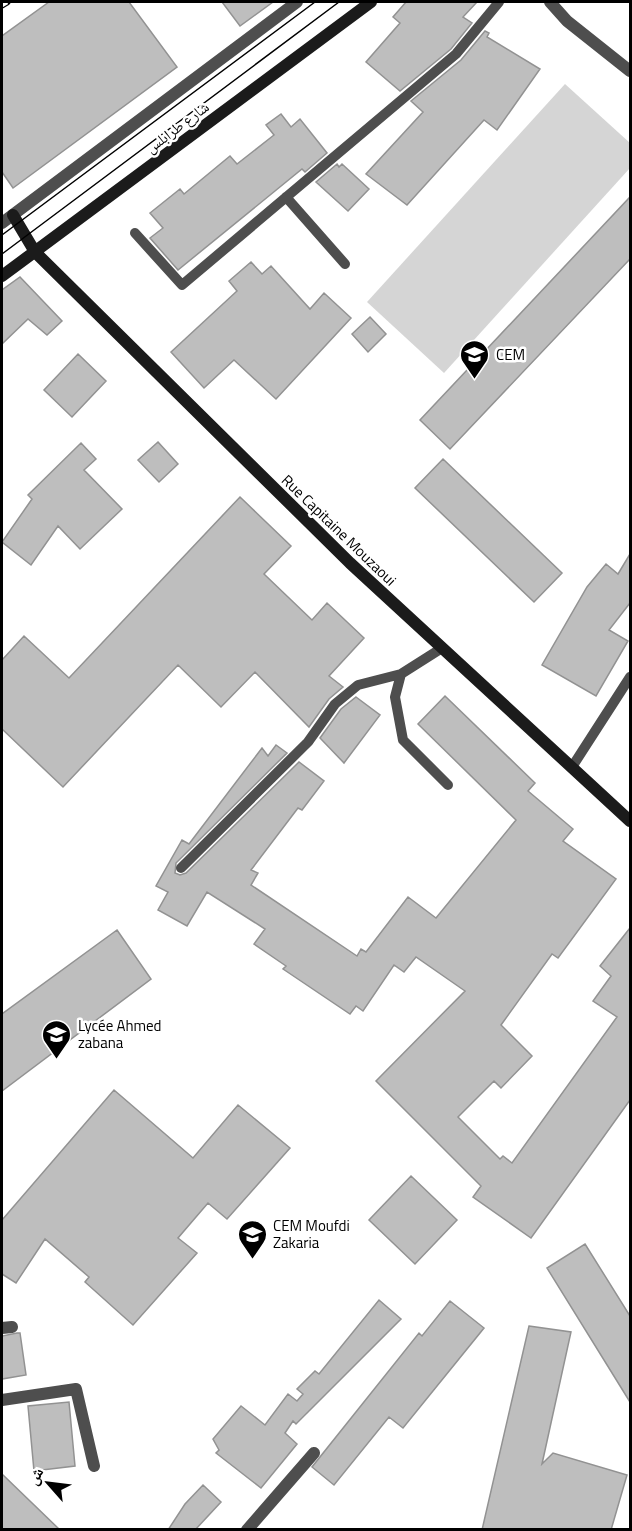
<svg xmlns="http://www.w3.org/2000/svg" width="632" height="1531" font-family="'Titillium Web','Noto Naskh Arabic',sans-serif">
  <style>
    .green { fill: #d5d5d5 }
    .building { fill: #bebebe; stroke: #929292; stroke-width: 1.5 }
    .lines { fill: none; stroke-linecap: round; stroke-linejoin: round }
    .lane { stroke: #4e4e4e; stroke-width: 10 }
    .street { stroke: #4e4e4e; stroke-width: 12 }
    .secondary { stroke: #1b1b1b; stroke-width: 12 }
    .tram { stroke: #000; stroke-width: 1.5 }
    .rail-casing { stroke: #000; stroke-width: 7 }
    .rail { stroke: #fff; stroke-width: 4.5; stroke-dasharray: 14; stroke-linecap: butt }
    .labels { text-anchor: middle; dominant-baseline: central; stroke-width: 5; stroke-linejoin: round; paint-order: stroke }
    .street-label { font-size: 15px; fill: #000; stroke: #fff }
    .poi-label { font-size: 15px; fill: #000; stroke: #fff; text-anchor: start }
  </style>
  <rect width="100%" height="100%" fill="#fff"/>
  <path class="green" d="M 565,84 L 630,143 L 630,168 L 444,373 L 367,302 Z"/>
  <path class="building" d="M 49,2 L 129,2 L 177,67 L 13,188 L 2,172 L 2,36 Z
    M 222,2 L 273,2 L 240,26 Z
    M 406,2 L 477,2 L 463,17 L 472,23 L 451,49 L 400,91 L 366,62 L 400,23 L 393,17 Z
    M 485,31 L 489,33 L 487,37 L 540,69 L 497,130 L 484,120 L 407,205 L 366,174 L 423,112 L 411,101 L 461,60 Z
    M 281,114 L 291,127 L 300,119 L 327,153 L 305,172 L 302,169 L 178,270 L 150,238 L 163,228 L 150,213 L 180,189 L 184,194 L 230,156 L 237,164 L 274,135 L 266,125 Z
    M 337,164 L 339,167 L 342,164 L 369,189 L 348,211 L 316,182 Z
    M 630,197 L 630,259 L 450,449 L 420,420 Z
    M 251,262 L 262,274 L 271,266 L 310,309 L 324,293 L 351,318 L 276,399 L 234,360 L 204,388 L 171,352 L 237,291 L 229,281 Z
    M 20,277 L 62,321 L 47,335 L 28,319 L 2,344 L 2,290 Z
    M 370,317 L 386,334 L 368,352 L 352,334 Z
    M 78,354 L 106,381 L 72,417 L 44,390 Z
    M 158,442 L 178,464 L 159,482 L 138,460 Z
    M 81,443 L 96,459 L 84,470 L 122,509 L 80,549 L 58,526 L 31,565 L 2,542 L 32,499 L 28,495 Z
    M 443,459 L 562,573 L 534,602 L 415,488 Z
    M 240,497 L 291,546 L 264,574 L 312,620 L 327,603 L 364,638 L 329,676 L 343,687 L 329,699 L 309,727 L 255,672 L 221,707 L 178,665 L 63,787 L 2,729 L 2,660 L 24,636 L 69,678 Z
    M 630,554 L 630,603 L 609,630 L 628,641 L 596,696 L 542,665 L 587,587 L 606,564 L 618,574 Z
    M 445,696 L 535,783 L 528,791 L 573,829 L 563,841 L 616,879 L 558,958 L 552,954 L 501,1025 L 532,1056 L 501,1088 L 494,1081 L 458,1117 L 500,1159 L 503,1156 L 512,1163 L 617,1017 L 593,1001 L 611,976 L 600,966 L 630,928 L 630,1100 L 531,1238 L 473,1197 L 481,1186 L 376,1081 L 465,991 L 416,957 L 404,972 L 394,965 L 363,1011 L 356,1006 L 350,1014 L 283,969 L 286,966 L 254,944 L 265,929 L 207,892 L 187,926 L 158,910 L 168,892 L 156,886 L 182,840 L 189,844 L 262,748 L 268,756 L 276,745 L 287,753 L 176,863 L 175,873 L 180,875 L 186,873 L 299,762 L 324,781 L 302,810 L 298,808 L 251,870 L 258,873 L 251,885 L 357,956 L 361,949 L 366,952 L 408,897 L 436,918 L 516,820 L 418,724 Z
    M 356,697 L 380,715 L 344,763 L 320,738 L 341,709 Z
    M 117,930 L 151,979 L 2,1091 L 2,1014 Z
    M 114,1090 L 193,1158 L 238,1105 L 290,1148 L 227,1219 L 208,1203 L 178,1238 L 197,1253 L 133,1325 L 85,1282 L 89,1277 L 45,1239 L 16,1283 L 2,1274 L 2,1220 Z
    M 411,1176 L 457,1220 L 415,1264 L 369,1220 Z
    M 585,1244 L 630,1316 L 630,1402 L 547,1268 Z
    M 379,1300 L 401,1319 L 296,1424 L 293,1421 L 285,1433 L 297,1444 L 261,1488 L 216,1453 L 219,1450 L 213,1439 L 241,1406 L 265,1425 L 288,1394 L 297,1401 L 303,1394 L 297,1389 L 315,1371 L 319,1374 Z
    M 450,1301 L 484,1328 L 403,1428 L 389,1417 L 334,1485 L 312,1467 L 419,1333 L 422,1336 Z
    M 529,1326 L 571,1332 L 542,1464 L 553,1453 L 627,1475 L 611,1530 L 482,1530 Z
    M 17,1333 L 20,1333 L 26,1375 L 2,1379 L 2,1336 Z
    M 69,1402 L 75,1466 L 34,1471 L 28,1406 Z
    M 2,1474 L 60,1530 L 2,1530 Z
    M 203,1485 L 221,1502 L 195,1530 L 168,1530 L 185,1504 Z"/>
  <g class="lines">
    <path class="lane" d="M 286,197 L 345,264
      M 135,233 L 182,285 L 456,54 L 499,2
      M 401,674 L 395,697 L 403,740 L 448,785
      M 572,767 L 630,677
      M 181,868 L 308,742 L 335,704 L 358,685 L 401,674 L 442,648"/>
    <path class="street" d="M 550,2 L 567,21 L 630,71
      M 2,223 L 297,2
      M 2,1328 L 12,1327
      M 2,1400 L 76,1389 L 94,1466
      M 247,1530 L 314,1453"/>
    <path class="secondary" d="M 13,215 L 35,252 L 350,563 L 630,821
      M 2,276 L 371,2"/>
    <path class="tram" d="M 2,235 L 315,2
      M 2,254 L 339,2"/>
    <defs>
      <path id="rail" d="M 2,5 L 7,2"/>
    </defs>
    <use href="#rail" class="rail-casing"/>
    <use href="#rail" class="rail"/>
  </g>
  <defs>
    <symbol id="school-pin" viewBox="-11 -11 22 30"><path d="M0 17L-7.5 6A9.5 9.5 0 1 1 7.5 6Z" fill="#000" stroke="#fff"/><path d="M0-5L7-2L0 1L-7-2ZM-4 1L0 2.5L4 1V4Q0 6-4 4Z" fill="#fff"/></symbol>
  </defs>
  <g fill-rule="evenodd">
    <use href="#school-pin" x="458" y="338" width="33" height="45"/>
    <use href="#school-pin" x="40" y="1018" width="33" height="45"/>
    <use href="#school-pin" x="236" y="1218" width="33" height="45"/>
  </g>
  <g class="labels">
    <g class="street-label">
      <text transform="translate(177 127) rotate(-37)">شارع طرابلس</text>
      <text transform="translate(339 530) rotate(44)">Rue Capitaine Mouzaoui</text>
    </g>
    <g class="poi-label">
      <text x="496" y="354">CEM</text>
      <text x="78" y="1025">Lycée Ahmed<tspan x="78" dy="17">zabana</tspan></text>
      <text x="273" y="1225">CEM Moufdi<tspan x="273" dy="17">Zakaria</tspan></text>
    </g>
  </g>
  <rect width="632" height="1531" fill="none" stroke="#000000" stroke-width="6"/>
  <g transform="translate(48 1483) rotate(298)" stroke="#ffffff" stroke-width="4.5" paint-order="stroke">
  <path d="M0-4.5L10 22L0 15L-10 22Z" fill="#000000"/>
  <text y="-9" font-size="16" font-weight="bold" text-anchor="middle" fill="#000000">ش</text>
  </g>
</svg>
